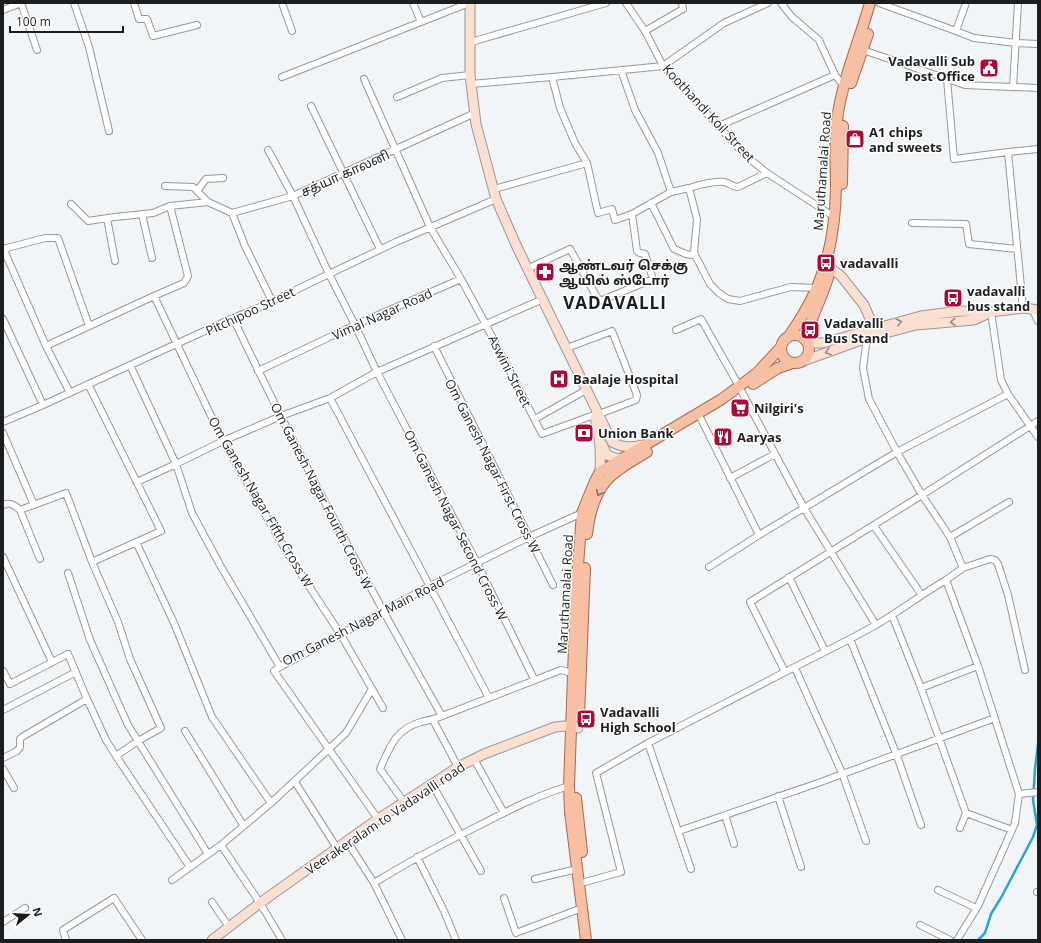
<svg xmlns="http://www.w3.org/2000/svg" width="1041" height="943" font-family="'Open Sans','Noto Sans Tamil',sans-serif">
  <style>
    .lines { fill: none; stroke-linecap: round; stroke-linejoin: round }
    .stream { stroke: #31a3d1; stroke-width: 2.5 }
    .street-casing { stroke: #96989b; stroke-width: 8 }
    .secondary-casing { stroke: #96989b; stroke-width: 11 }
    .primary-casing { stroke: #a76b4d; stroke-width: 12 }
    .street { stroke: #fff; stroke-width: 6 }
    .secondary { stroke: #fbdfd1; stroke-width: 9 }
    .primary { stroke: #f7bfa3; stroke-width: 10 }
    .oneway { stroke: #978880 }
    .oneway2 { stroke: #8a6e60 }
    .labels { text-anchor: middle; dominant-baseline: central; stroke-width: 3; stroke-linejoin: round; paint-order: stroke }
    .poi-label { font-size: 13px; font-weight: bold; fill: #1c1d1e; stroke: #fff; text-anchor: start }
    .street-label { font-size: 13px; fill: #1c1d1e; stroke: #fff }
    .district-label { font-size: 17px; font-weight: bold; letter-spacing: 1px; fill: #1c1d1e; stroke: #fff }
  </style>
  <rect width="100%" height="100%" fill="#f2f5f8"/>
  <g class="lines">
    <path class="stream" d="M 978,940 L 985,933 L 991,914 L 1002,896 L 1033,837 L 1037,825 L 1033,800 L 1035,769 L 1038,744"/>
    <defs>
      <path id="street" d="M 21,3 L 37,50
        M 74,3 L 89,47 L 109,131
        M 134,3 L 139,19 L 147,19 L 153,36 L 197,25
        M 282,3 L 292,31
        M 413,3 L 421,22
        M 626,3 L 645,31 L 663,66 L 745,155 L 767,173 L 833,216
        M 781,3 L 792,17 L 819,40 L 835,75
        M 879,3 L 956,31
        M 966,3 L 956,31 L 974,38 L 1016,43 L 1038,44
        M 3,10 L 21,3
        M 645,31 L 683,9 L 682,3
        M 471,42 L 606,3
        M 860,49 L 965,85 L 1038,88
        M 621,70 L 635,110 L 658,153 L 671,192
        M 282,77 L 469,3
        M 364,79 L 430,227 L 461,279
        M 947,79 L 954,159 L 1008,152 L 1023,308
        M 471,84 L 552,77
        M 1013,87 L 1018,3
        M 397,97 L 442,78 L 470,75
        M 311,106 L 380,249
        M 475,113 L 293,196 L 329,274 L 355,325 L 377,372 L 477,563 L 534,679
        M 719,126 L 835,75 L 843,85
        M 1008,152 L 1038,149
        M 587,163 L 598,213 L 612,209 L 615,220 L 632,214
        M 165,186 L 193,187 L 208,202
        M 689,188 C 699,185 713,181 724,182 C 730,183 732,187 738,187 L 767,173
        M 494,189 L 587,163 L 575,143 L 560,108 L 552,77 L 663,66 L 724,23 L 768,3
        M 197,191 L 206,179 L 223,178
        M 651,203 L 674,249 L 686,254 L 691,255 L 694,253
        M 71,204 L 88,221 L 115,217 L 153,213 L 170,206 L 208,202 L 232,213 L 293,196 L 268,150
        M 232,213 L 245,246 L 272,301
        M 142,214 L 152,258
        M 107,218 L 115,261
        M 912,223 L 966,224 L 969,244 L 1017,249
        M 3,248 L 46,346
        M 3,249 L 45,238 L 58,238 L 89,326
        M 527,269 L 570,249 L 595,294 L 600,301 L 653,279 L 645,254 L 640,253 L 637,251 L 632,214 L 671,192 L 689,188 L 697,219 L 694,253 L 710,284 L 719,293 L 728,299 L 740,301 L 791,287 L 817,288
        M 154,296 L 184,283 L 188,276 L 170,206
        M 1032,309 L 1038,321
        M 991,312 L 1001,380 L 1008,394
        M 233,318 C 297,453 368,586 442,716 L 561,670 L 576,674
        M 3,319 L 43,405
        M 676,330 L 701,319 L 739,386
        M 867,338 L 863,368 L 869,399 L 897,452 L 1008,394 L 1038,437
        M 434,346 L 553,585
        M 567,348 L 612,331 L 637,395 L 636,400 L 599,414
        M 130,365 L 176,464 L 223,441 L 281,416 L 330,398 L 377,372 L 543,299
        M 258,371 L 355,325 L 461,279 L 485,323 L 542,434 L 594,415
        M 742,392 L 804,508 L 876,625 C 900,611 922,594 946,580 L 978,666 L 1019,794 L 1015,823 L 978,906 L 957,940
        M 70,393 L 46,346 L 154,296 L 223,441 L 288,554 L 341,635 L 383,708
        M 330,398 L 489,698
        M 535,419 L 586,390
        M 701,419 L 759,535 L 897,452 L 922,495 L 1038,421
        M 3,422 L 43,405 L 233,318 L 260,307 L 396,242 L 496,199
        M 3,433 L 34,505
        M 730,478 L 775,454
        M 137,482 L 176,464 L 192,513 L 220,565 L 280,667 L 430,586 L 529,537 L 582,513
        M 3,505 C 11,502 14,505 20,510 L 66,493 L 92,562
        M 20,510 L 40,559
        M 874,526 L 921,594
        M 950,537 L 1009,502
        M 136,542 L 174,623 L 212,717 L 271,803 L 346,733 L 372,689
        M 3,557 L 52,662
        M 709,567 L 759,535
        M 963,568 L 990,559 L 995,560 L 998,564 L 1008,595 L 1025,670
        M 68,573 L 90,640 L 128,725 L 208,854
        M 789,577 L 825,651
        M 892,615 L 921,688 L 966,813
        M 876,625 L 850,639 L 785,672 L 750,602 L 922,495 L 950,537 L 963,568 L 946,580
        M 850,639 L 896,753 L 921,825
        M 280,667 L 274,671 L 378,819
        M 795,668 L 842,773 L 866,841
        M 3,671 L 10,684 L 68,654 L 87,699
        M 921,688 L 978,666
        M 3,710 L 76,672
        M 433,720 L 458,767
        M 185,731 L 243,825
        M 648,743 L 691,869
        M 116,756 L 190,867
        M 3,758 L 17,751 L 20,747 L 20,739 L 22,737 L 87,699 L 106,740 L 116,756 L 138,741 L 161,728 L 130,659 L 118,622 L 92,562 L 161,531 L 88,384
        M 474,759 L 504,813
        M 3,769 L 14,788
        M 295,782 L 337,848
        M 432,784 L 481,871
        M 1019,794 L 1038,792
        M 778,796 L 801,867
        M 404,802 L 380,769 C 390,746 396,729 421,722 C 429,720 435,719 442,716
        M 271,803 L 221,845 L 260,903 L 282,940
        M 725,815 L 734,844
        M 960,828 L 966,813 L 1012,830
        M 679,831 L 818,783 L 995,718
        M 347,841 L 374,883 L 402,940
        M 417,857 L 444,911 L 456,940
        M 535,879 L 577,869
        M 172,880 L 221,845
        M 585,882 L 621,872 L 596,773 L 648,743 L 785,672
        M 374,883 C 408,862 444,843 480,825 C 509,810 538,795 569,786
        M 938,890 L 976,908
        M 1037,892 L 1038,892
        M 504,898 L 516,933 L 582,908
        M 212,902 L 229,927
        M 3,922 L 25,908
        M 920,925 L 950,940
        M 66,940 L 63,930 L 114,898 L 142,940"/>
      <path id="secondary" d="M 470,3 L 470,75 L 476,124 L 496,199 L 517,247 L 612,442 C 622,448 631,448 642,445
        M 831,268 L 841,276 L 864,305 L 874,328
        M 808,343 L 823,343 L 921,316 L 960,311 L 991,312 L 1023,308 L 1038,310
        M 803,361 L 867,338 L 916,325 L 974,320 L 989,313
        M 595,418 C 600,435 601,453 600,472
        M 602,444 L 607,455 L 615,458 L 625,459
        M 212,940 L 260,903 L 378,819 L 458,767 L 484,754 L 555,727 L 565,726 L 578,728"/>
      <path id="primary" d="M 851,83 L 868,34
        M 842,184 L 843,126
        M781 349a14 14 0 1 1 28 0a14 14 0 1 1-28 0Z
        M 789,336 C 823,289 835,245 836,187 C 836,165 834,142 837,120 C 842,80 859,42 870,3
        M 805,340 C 811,316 824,295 830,271
        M 753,384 L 778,368 L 792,363
        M 587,534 C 589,517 594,495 606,481 C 615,470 635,459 647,452
        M 579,716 L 585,568
        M 576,798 L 582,852
        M 586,940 L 570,812 L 569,786 L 576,591 L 582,513 L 595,481 L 600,472 L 722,399 L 757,373 L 781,347"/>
    </defs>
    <use href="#street" class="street-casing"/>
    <use href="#secondary" class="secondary-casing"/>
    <use href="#primary" class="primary-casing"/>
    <use href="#street" class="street"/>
    <use href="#secondary" class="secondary"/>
    <use href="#primary" class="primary"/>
  </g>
  <defs><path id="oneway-chevron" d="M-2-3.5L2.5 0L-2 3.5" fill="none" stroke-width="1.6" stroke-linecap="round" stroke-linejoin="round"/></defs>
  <g class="oneway">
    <use href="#oneway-chevron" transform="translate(899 322) rotate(-14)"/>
    <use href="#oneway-chevron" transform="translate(953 322) rotate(175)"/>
    <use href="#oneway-chevron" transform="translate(828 352) rotate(161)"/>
  </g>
  <use class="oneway2" href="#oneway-chevron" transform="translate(599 493) rotate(116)"/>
  <defs>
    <symbol id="civic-square" viewBox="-11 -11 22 22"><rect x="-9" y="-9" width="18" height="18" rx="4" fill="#a70d38" stroke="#fff"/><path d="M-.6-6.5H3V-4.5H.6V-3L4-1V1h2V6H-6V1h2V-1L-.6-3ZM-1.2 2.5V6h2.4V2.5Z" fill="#fff"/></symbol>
    <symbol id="shop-square" viewBox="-11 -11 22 22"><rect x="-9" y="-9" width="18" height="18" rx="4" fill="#a70d38" stroke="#fff"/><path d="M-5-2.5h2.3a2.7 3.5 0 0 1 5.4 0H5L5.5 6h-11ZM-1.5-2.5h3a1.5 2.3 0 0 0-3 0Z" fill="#fff"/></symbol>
    <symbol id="bus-square" viewBox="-11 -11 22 22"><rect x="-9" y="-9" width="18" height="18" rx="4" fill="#a70d38" stroke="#fff"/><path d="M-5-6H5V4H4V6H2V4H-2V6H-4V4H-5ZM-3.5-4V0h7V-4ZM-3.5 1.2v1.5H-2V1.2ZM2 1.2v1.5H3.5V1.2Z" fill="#fff"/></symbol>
    <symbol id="pharmacy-square" viewBox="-11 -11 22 22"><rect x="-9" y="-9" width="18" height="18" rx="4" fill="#a70d38" stroke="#fff"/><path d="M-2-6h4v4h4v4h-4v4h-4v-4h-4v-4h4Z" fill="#fff"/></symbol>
    <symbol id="hospital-square" viewBox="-11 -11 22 22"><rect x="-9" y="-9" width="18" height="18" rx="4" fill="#a70d38" stroke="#fff"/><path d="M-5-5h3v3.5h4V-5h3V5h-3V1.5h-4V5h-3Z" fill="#fff"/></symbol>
    <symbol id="supermarket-square" viewBox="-11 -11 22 22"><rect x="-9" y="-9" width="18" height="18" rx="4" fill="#a70d38" stroke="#fff"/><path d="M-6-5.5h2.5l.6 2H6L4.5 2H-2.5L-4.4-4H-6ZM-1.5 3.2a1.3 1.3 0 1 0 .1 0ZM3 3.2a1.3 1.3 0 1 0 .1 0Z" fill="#fff"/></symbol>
    <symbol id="bank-square" viewBox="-11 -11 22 22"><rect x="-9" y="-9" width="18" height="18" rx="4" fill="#a70d38" stroke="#fff"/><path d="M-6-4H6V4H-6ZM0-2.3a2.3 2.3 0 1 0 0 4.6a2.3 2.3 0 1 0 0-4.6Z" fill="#fff"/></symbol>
    <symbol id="restaurant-square" viewBox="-11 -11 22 22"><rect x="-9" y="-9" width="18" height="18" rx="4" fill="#a70d38" stroke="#fff"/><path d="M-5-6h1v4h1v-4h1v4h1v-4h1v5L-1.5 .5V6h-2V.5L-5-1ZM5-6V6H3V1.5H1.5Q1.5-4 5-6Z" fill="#fff"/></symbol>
  </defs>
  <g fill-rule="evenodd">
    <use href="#civic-square" x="978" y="57" width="22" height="22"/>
    <use href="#shop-square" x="844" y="128" width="22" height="22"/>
    <use href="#bus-square" x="815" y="252" width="22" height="22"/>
    <use href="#pharmacy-square" x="534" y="261" width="22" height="22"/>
    <use href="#bus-square" x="942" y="287" width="22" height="22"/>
    <use href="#bus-square" x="799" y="319" width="22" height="22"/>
    <use href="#hospital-square" x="548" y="368" width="22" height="22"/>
    <use href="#supermarket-square" x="729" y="397" width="22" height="22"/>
    <use href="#bank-square" x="573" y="422" width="22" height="22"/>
    <use href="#restaurant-square" x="712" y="426" width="22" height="22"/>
    <use href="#bus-square" x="575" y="708" width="22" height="22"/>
  </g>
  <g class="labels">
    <g class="poi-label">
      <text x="975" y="61" text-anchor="end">Vadavalli Sub<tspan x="975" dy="15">Post Office</tspan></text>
      <text x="869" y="132">A1 chips<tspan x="869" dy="15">and sweets</tspan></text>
      <text x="840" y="263">vadavalli</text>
      <text x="559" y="265">ஆண்டவர் செக்கு<tspan x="559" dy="15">ஆயில் ஸ்டோர்</tspan></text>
      <text x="967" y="291">vadavalli<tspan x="967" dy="15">bus stand</tspan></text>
      <text x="824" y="323">Vadavalli<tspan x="824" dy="15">Bus Stand</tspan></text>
      <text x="573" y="379">Baalaje Hospital</text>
      <text x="754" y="408">Nilgiri's</text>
      <text x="598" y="433">Union Bank</text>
      <text x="737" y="437">Aaryas</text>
      <text x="600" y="712">Vadavalli<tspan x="600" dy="15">High School</tspan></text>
    </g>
    <g class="street-label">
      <text transform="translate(709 113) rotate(47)">Koothandi Koil Street</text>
      <text transform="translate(822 171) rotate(-86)">Maruthamalai Road</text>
      <text transform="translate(345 173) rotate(-24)">சத்யா காலனி</text>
      <text transform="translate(250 311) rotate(-25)">Pitchipoo Street</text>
      <text transform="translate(382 314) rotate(-24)">Vimal Nagar Road</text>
      <text transform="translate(510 371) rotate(63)">Aswini Street</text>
      <text transform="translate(493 466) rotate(63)">Om Ganesh Nagar First Cross W</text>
      <text transform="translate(322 496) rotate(63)">Om Ganesh Nagar Fourth Cross W</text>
      <text transform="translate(261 502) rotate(60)">Om Ganesh Nagar Fifth Cross W</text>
      <text transform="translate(456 525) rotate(63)">Om Ganesh Nagar Second Cross W</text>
      <text transform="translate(565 594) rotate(-87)">Maruthamalai Road</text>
      <text transform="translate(363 621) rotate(-27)">Om Ganesh Nagar Main Road</text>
      <text transform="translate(385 818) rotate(-34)">Veerakeralam to Vadavalli road</text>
    </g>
    <g class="district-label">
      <text x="615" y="302">VADAVALLI</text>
    </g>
  </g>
  <rect width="1041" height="943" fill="none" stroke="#1c1d1e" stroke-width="8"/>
  <g transform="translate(28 915) rotate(72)" stroke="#ffffff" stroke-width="3" paint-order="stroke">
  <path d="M0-3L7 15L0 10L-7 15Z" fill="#1c1d1e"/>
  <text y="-6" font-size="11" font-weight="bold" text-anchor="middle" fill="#1c1d1e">N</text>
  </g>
  <path d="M10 26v6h113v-6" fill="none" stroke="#1c1d1e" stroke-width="2"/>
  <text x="16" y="26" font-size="12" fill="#1c1d1e" stroke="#ffffff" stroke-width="3" paint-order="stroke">100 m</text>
</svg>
